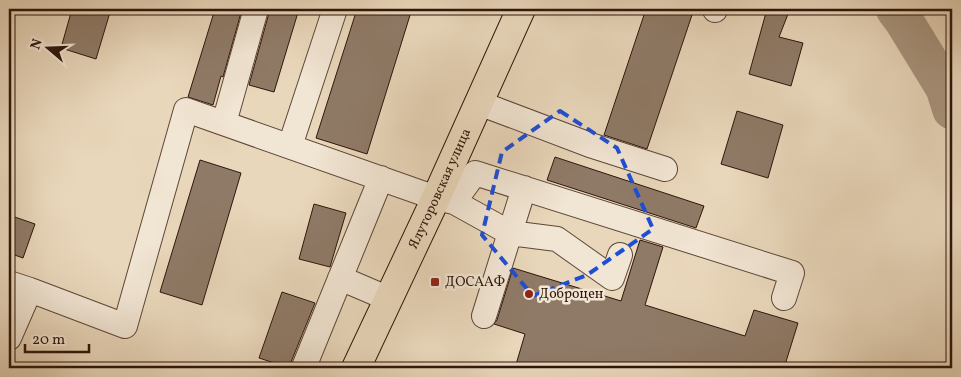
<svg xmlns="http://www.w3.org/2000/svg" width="961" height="377" font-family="Vollkorn,serif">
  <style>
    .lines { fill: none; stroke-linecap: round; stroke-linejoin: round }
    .river { stroke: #a9957f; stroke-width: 39 }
    .building { fill: #8f7a67; stroke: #2e150b }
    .minor-casing { stroke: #5d4637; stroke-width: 26 }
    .major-casing { stroke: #2e150b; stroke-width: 30 }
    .minor { stroke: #f1e5d3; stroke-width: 24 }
    .major { stroke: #e9d7bb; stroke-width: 28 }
    .marked { fill: none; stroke: #1d4ed8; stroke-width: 4; stroke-dasharray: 10 6; stroke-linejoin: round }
    .poi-dot { fill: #8f2418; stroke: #f1e5d3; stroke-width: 2 }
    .labels { text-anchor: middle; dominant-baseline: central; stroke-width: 5; stroke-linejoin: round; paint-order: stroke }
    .street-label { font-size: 14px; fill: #2e150b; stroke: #f1e5d3 }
    .poi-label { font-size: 14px; fill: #2e150b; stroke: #f1e5d3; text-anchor: start }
  </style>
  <rect width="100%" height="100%" fill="#e9d7bb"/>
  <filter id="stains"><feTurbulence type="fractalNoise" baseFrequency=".004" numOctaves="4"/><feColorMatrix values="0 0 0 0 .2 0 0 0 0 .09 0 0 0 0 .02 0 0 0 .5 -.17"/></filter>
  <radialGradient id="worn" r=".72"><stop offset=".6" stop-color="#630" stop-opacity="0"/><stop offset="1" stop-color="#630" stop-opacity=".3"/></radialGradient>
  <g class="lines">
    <path class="river" d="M 895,9 L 904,21 L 945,88 L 952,110"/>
  </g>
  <path class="building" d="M 72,9 L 111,9 L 96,59 L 61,48 Z
    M 215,9 L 242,9 L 223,77 L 221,76 L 213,105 L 188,97 Z
    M 269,9 L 299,9 L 274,92 L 249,85 L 269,13 Z
    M 357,9 L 399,9 L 411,12 L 367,154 L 316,138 Z
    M 646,9 L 694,9 L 647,149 L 604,135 Z
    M 767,9 L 790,9 L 779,37 L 803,43 L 791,86 L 749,74 Z
    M 737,111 L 783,125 L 768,178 L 721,164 Z
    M 555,157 L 704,206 L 696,228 L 547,180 Z
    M 200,160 L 241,173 L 202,305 L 160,292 Z
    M 314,204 L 346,213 L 330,267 L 299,259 Z
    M 9,215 L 35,224 L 23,258 L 9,253 Z
    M 640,240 L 663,247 L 645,305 L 745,336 L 754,310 L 798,323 L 784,368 L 515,368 L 525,334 L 494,324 L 497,320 L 513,268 L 621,301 Z
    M 282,292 L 315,303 L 291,362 L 290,368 L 259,358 Z"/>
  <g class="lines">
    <defs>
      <path id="minor" d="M 715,10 L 715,9
        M 479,103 L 590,145 L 665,169
        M 224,123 L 256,9
        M 290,146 L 335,9
        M 454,202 L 510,233 L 557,239 L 612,278 L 620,255
        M 340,278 L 389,299
        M 9,283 L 30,290
        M 484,316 L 524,188
        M 9,338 L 30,290 L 125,326 L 186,110 L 436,198 L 454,202 L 475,173 L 792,273 L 784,298
        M 306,368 L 304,367 L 381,178"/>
      <g id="major">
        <path id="s1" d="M 356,368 L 436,198 L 521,9"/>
      </g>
    </defs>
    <use href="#minor" class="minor-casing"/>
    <use href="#major" class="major-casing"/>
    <use href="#minor" class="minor"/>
    <use href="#major" class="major"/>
  </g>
  <path class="marked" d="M 560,111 L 617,148 L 653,229 L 587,275 L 533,296 L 482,235 L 502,152 Z"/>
  <g class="poi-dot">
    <rect x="430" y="277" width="10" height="10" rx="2.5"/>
    <circle cx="529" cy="294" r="5"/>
  </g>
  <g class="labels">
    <g class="street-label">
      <text stroke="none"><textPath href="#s1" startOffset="198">Ялуторовская улица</textPath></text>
    </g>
    <g class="poi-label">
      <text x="445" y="282">ДОСААФ</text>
      <text x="539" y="294">Доброцен</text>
    </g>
  </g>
  <rect width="961" height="377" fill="none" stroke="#e9d7bb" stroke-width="30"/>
  <rect x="10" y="10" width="941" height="357" fill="none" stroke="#2e150b" stroke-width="2.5"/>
  <rect x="15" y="15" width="931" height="347" fill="none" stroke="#2e150b"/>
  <g transform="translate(48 48) rotate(289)" stroke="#f1e5d3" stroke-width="4" paint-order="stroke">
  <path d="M0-4L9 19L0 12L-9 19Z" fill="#2e150b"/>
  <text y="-8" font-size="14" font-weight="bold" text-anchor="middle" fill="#2e150b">N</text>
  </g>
  <path d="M25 344v8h64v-8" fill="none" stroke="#2e150b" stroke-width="2.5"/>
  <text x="32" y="344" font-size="15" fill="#2e150b" stroke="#f1e5d3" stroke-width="4" paint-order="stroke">20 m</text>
  <rect width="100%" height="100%" filter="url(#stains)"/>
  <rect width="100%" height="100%" fill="url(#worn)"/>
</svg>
